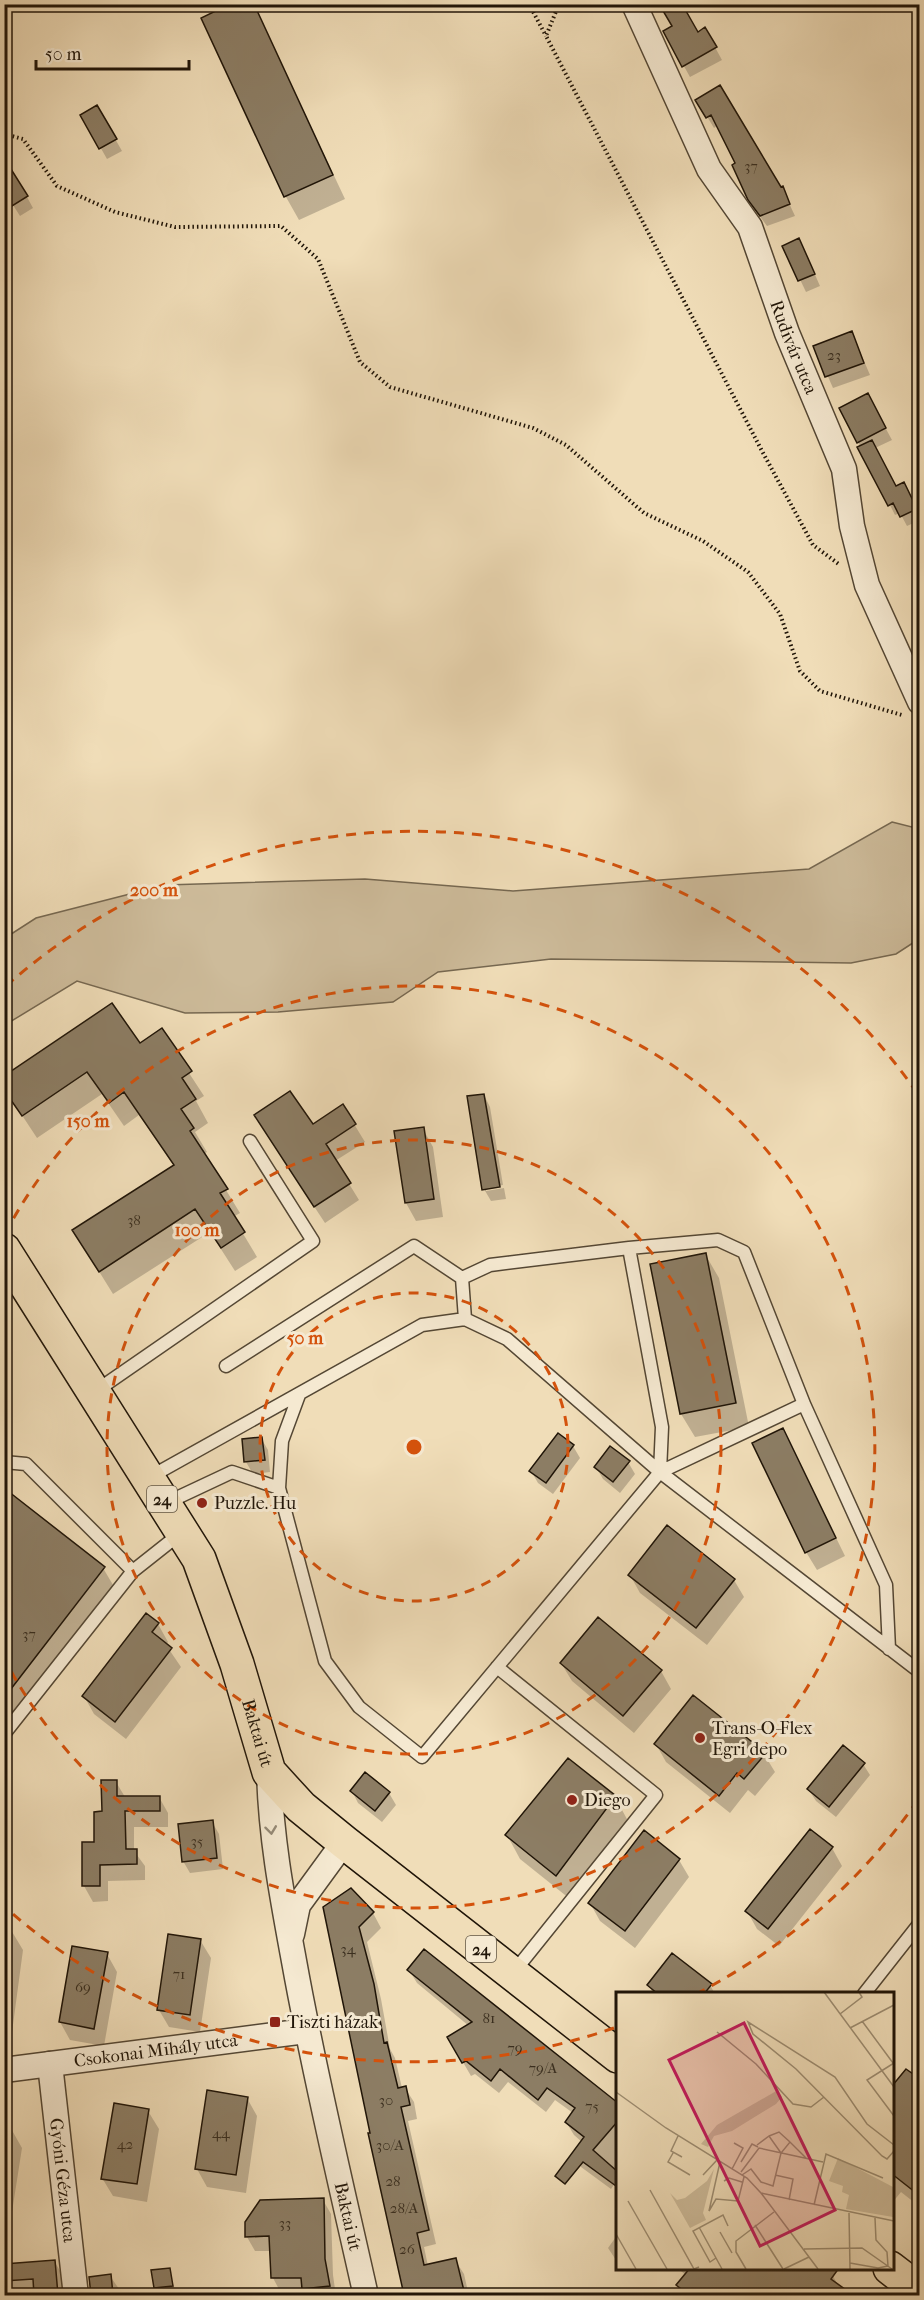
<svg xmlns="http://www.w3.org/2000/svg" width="924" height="2300" font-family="'IM FELL French Canon',serif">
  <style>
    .green { fill: #cdbb9a; stroke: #766851; stroke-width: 1.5 }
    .shadow { fill: #0003 }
    .building { fill: #8c7d64; stroke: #201508; stroke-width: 1.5 }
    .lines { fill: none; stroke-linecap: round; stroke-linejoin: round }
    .service-casing { stroke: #544734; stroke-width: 15 }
    .minor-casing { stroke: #544734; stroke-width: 27 }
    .primary-casing { stroke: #201508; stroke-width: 36 }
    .path { stroke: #201508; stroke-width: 4; stroke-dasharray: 1.5 3; stroke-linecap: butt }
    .service { stroke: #f5e9d1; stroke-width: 12 }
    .minor { stroke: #f5e9d1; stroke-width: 24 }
    .primary { stroke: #f0ddb8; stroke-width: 33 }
    .oneway { stroke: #958a77 }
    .ring { fill: none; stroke: #d4520c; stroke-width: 3; stroke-dasharray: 10 8 }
    .poi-dot { fill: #8f2418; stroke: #f5e9d1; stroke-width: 2 }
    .labels { text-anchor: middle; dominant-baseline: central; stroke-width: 6; stroke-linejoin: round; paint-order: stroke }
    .number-label { font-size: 15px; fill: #3b2f1f }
    .shield { fill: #f5e9d1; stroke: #605544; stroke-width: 1.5 }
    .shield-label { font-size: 16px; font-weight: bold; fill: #201508 }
    .street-label { font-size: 18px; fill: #201508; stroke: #f5e9d1 }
    .poi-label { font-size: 18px; fill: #201508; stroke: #f5e9d1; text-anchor: start }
    .inset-road { fill: none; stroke: #9d8d72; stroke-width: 1.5 }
    .view { fill: #c2185b; fill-opacity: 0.15; stroke: #c2185b; stroke-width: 3 }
    .inset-edge { fill: none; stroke: #201508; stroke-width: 3 }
    .centre { fill: #d4520c; stroke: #f5e9d1; stroke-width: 3 }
    .ring-label { font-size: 18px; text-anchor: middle; font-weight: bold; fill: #d4520c; stroke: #f5e9d1; stroke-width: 6; stroke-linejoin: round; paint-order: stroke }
  </style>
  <rect width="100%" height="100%" fill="#f0ddb8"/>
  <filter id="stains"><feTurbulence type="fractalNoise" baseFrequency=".00333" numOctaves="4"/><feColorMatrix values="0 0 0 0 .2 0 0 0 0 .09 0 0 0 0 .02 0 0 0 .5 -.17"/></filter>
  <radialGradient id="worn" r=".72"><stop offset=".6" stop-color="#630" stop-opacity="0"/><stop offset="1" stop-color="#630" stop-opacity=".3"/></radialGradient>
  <path class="green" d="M 892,822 L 920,829 L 919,939 L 896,954 L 851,963 L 551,959 L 438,972 L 393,1002 L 278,1012 L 185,1013 L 77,981 L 5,1025 L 5,938 L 36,918 L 165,885 L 365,879 L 513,891 L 809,869 Z"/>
  <path class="shadow" d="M 253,4 L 345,199 L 299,220 L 286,197 L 203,19 Z
    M 659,4 L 690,4 L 684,8 L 698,34 L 705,29 L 722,60 L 690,77 L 665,32 L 674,27 Z
    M 697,100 L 780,189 L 782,188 L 795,216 L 767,226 L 756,211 L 718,125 L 714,128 Z
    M 97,107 L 122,151 L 107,159 L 82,115 Z
    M 4,191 L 27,197 L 33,208 L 20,216 Z
    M 784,246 L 805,252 L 820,286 L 806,292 Z
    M 852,333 L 870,375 L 833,388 L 815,347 Z
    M 874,407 L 892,440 L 875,448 L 896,488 L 909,494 L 920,515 L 920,520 L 907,526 L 900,513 L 895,515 L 890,505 L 841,409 Z
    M 920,575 L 920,591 L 913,578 Z
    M 161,1030 L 204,1096 L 196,1101 L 208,1123 L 195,1132 L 207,1152 L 204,1154 L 240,1213 L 233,1217 L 257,1257 L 235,1271 L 210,1232 L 113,1294 L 74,1231 L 174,1166 L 139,1115 L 124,1126 L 102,1094 L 37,1138 L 4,1088 L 140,1045 Z
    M 484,1095 L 490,1107 L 503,1185 L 486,1188 L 486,1191 L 504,1188 L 506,1199 L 491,1201 L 484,1189 Z
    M 343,1106 L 365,1142 L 335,1161 L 359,1200 L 325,1223 L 265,1132 L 312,1126 Z
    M 423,1129 L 433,1147 L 443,1217 L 416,1221 L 406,1203 Z
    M 705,1254 L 719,1278 L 749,1427 L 695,1437 L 681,1414 L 651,1265 Z
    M 261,1438 L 268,1450 L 270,1472 L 253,1474 L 246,1462 L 243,1440 Z
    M 573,1446 L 580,1458 L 553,1494 L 538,1483 L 531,1471 Z
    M 792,1448 L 845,1556 L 817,1570 L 806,1552 Z
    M 628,1462 L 635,1474 L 620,1493 L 603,1479 L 596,1467 Z
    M 4,1490 L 103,1568 L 116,1590 L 4,1733 Z
    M 630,1575 L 734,1580 L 744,1597 L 707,1645 L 640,1593 Z
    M 158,1624 L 168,1642 L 166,1645 L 181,1667 L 126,1739 L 94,1714 L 84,1696 Z
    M 561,1663 L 661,1671 L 671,1689 L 634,1733 L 572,1681 Z
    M 656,1744 L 764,1754 L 775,1772 L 755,1796 L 748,1790 L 730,1813 L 666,1762 Z
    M 863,1764 L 870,1775 L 836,1817 L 816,1801 L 809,1790 Z
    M 116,1782 L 125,1797 L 159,1797 L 168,1813 L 168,1827 L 134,1827 L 134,1851 L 145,1866 L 145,1880 L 108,1881 L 108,1901 L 93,1902 L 84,1886 L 103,1813 Z
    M 352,1791 L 389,1793 L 396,1805 L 382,1822 L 358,1803 Z
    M 615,1797 L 628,1821 L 570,1899 L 520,1859 L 507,1835 Z
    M 212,1822 L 219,1834 L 223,1869 L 190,1873 L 183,1861 Z
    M 832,1848 L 842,1866 L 779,1946 L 757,1929 L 747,1911 Z
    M 679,1860 L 689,1877 L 635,1948 L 600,1921 L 590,1903 Z
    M 351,1890 L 373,1913 L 381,1928 L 367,1942 L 381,1999 L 390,2049 L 395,2058 L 402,2088 L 405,2088 L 414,2102 L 417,2119 L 408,2121 L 436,2244 L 424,2247 L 428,2266 L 455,2260 L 464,2274 L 469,2296 L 406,2296 L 369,2135 L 372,2134 Z
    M 4,1924 L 8,1925 L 23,1950 L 8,2062 L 4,2062 Z
    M 200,1940 L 211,1958 L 200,2032 L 169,2027 L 159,2010 Z
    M 107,1954 L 117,1972 L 104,2046 L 70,2040 L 60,2022 Z
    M 409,1970 L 618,2105 L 618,2179 L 611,2189 L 581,2167 L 573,2154 L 582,2142 L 574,2135 L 566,2122 L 573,2113 L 555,2100 L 546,2112 L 508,2082 L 499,2093 L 475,2074 L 471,2076 L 449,2038 L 469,2026 L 417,1983 Z
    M 648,1985 L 710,1985 L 715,1994 L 654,1994 Z
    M 920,2081 L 920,2207 L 901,2192 L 892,2203 L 892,2109 Z
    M 247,2098 L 257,2116 L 246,2193 L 207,2187 L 197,2169 Z
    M 148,2111 L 159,2129 L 147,2202 L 113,2196 L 102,2178 Z
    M 4,2124 L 9,2125 L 22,2148 L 7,2244 L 4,2244 Z
    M 323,2200 L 331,2214 L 333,2275 L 336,2296 L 281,2293 L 273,2278 L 271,2251 L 255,2251 L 247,2237 Z
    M 618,2234 L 618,2263 L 608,2248 Z
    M 54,2261 L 62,2274 L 64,2296 L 4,2296 L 4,2265 Z
    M 677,2268 L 824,2268 L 833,2276 L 839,2287 L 851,2296 L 686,2296 L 679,2284 L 686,2275 Z
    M 169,2269 L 175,2291 L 158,2293 L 153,2271 Z
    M 110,2276 L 124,2296 L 92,2296 L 90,2278 Z"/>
  <path class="building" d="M 230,4 L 254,4 L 333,175 L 284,197 L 201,18 Z
    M 659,4 L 682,4 L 698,32 L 705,27 L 717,47 L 682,67 L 663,31 L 672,26 Z
    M 720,85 L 781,187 L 783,186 L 790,204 L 760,216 L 748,200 L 732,165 L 735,163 L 711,115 L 706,118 L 695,100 Z
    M 97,105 L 117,139 L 99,149 L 80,115 Z
    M 4,158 L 28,196 L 12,206 L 4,193 Z
    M 799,238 L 815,274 L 798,281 L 782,246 Z
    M 852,331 L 864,363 L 825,377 L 813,346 Z
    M 868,393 L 886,428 L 857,443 L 839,408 Z
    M 872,440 L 896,486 L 904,482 L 917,509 L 900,517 L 893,503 L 888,506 L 857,447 Z
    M 112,1003 L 140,1043 L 162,1028 L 192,1071 L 182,1078 L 196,1099 L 181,1109 L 194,1128 L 190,1131 L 228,1189 L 220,1193 L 245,1232 L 221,1248 L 195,1209 L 99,1272 L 72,1230 L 174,1165 L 124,1092 L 109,1103 L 87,1072 L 22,1116 L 4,1090 L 4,1076 Z
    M 290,1091 L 313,1124 L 343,1104 L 356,1124 L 326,1144 L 351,1183 L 314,1207 L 254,1115 Z
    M 484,1094 L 500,1187 L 482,1190 L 467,1096 Z
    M 424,1127 L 434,1199 L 405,1203 L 394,1131 Z
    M 706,1253 L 736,1403 L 680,1414 L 650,1264 Z
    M 783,1428 L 836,1538 L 805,1553 L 752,1443 Z
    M 558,1433 L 574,1445 L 546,1483 L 529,1471 Z
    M 262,1437 L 265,1460 L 244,1462 L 242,1439 Z
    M 610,1446 L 630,1461 L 613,1482 L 594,1467 Z
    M 4,1488 L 105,1567 L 4,1698 Z
    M 667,1525 L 735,1579 L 696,1628 L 628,1575 Z
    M 146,1613 L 159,1623 L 152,1632 L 172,1648 L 115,1722 L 82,1696 Z
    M 598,1617 L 662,1670 L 623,1716 L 560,1663 Z
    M 693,1695 L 766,1753 L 744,1779 L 737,1773 L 719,1796 L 654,1744 Z
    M 843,1745 L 865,1763 L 829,1807 L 807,1789 Z
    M 568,1758 L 616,1796 L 556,1876 L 505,1835 Z
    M 365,1772 L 390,1792 L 375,1811 L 350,1791 Z
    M 101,1780 L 117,1780 L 117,1796 L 160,1796 L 160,1811 L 125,1811 L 126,1849 L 137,1849 L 137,1864 L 100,1865 L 100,1886 L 82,1886 L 82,1842 L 94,1842 L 94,1812 L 102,1811 Z
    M 213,1820 L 217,1858 L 182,1862 L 178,1824 Z
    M 810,1829 L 833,1847 L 768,1929 L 745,1911 Z
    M 644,1830 L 680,1859 L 625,1931 L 588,1903 Z
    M 351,1888 L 374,1912 L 359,1927 L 374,1984 L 384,2043 L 387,2042 L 398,2088 L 406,2086 L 410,2105 L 401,2107 L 429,2230 L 417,2233 L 424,2265 L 456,2258 L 465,2295 L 404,2295 L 368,2133 L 370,2133 L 323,1907 Z
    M 168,1934 L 201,1939 L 190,2015 L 157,2010 Z
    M 72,1946 L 108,1952 L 94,2029 L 59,2022 Z
    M 424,1949 L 618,2103 L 618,2121 L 593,2150 L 618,2172 L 616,2186 L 583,2162 L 565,2184 L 555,2176 L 584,2137 L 565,2122 L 575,2108 L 547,2088 L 538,2100 L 500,2069 L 491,2081 L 466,2061 L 462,2063 L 447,2037 L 472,2022 L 407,1970 Z
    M 672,1953 L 712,1984 L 704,1994 L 658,1994 L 647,1985 Z
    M 906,2069 L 920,2079 L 920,2196 L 892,2174 L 892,2086 Z
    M 207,2090 L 248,2097 L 236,2175 L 195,2169 Z
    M 114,2103 L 149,2109 L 137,2184 L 101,2179 Z
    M 324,2198 L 325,2259 L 330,2286 L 302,2289 L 301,2278 L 271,2278 L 269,2236 L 245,2237 L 245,2222 L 260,2200 Z
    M 55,2260 L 58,2295 L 34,2295 L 33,2279 L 4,2281 L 4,2264 Z
    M 170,2268 L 173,2286 L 154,2288 L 151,2270 Z
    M 690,2268 L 839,2268 L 831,2279 L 853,2295 L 689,2295 L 676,2285 Z
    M 111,2274 L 113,2295 L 91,2295 L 89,2277 Z"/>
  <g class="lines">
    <defs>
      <path id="service" d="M 629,1248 L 718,1240 L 744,1252 L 804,1404
        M 462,1278 L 490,1265 L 629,1248 L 662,1427 L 660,1472
        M 226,1366 L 414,1246 L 462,1278 L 465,1319
        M 96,1391 L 313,1241 L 250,1141
        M 4,1462 L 26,1464 L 133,1571
        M 150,1477 L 422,1325 L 465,1319 L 507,1339 L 660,1472 L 920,1672
        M 279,1488 L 282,1441 L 299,1395
        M 166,1503 L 232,1472 L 279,1488 L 325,1661 L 359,1707 L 422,1757 L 660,1472 L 804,1404 L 886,1585 L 889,1649
        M 497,1667 L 656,1795 L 513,1973
        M 4,1734 L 133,1571 L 181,1533
        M 864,1994 L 920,1923"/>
      <g id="minor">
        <path id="s1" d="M 634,4 L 709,169 L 750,227 L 787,333 L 844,469 L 852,526 L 867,585 L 920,702"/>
        <path id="s2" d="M 269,1772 C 271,1839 282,1896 294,1961 C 314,2073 341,2184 366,2296"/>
        <path d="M 292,1934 L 298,1905 L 344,1842"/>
        <path id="s3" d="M 50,2064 L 76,2296"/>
        <path id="s4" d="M 4,2070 L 306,2031"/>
      </g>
      <g id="primary">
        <path id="s5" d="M 4,1250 L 199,1559 L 237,1664 L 269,1772 L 301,1807 L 344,1842 L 618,2056"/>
        <path d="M 890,2268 L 920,2291"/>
      </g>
    </defs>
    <use href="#service" class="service-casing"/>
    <use href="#minor" class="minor-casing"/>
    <use href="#primary" class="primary-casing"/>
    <path class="path" d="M 529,4 L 546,36
      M 559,4 L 546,36 L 762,451 L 813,545 L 840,565
      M 4,134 L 23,139 L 57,186 L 115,212 L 175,227 L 281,226 L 318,259 L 360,362 L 390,387 L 533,428 L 566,445 L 644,513 L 703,541 L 748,572 L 780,614 L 800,671 L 820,691 L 902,715"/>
    <use href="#service" class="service"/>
    <use href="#minor" class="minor"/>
    <use href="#primary" class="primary"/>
  </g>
  <defs><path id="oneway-chevron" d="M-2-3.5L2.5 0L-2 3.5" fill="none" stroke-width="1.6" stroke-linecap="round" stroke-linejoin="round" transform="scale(1.5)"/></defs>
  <use class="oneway" href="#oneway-chevron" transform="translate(271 1830) rotate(83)"/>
  <g class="ring">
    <circle cx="414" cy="1447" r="154"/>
    <circle cx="414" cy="1447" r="307"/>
    <path d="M5 1234A461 461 0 1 1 5 1660"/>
    <path d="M918 1800A615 615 0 0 1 698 1993M614 2028A615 615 0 0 1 6 1908M6 986A615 615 0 0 1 918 1094"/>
  </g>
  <g class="poi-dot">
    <circle cx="202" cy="1503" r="6"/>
    <circle cx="700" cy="1738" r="6"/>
    <circle cx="572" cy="1800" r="6"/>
    <rect x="269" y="2016" width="12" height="12" rx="3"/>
  </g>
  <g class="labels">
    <g class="number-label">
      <text x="751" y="166">37</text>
      <text x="834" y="355">23</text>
      <text x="134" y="1220">38</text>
      <text x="29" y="1634">37</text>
      <text x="197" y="1841">35</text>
      <text x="348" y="1949">34</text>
      <text x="179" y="1974">71</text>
      <text x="83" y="1987">69</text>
      <text x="489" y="2018">81</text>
      <text x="515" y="2048">79</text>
      <text x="543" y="2068">79/A</text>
      <text x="386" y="2100">30</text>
      <text x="592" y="2106">75</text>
      <text x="221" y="2133">44</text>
      <text x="125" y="2144">42</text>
      <text x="390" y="2145">30/A</text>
      <text x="393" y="2181">28</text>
      <text x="404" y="2208">28/A</text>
      <text x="285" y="2223">33</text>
      <text x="407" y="2249">26</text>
    </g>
    <g class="shield">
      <rect x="147" y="1486" width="30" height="26" rx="4.5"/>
      <rect x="466" y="1936" width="30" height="26" rx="4.5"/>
    </g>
    <g class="shield-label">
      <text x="162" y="1499">24</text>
      <text x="481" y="1949">24</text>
    </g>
    <g class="street-label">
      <text stroke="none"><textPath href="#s1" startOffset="380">Rudivár utca</textPath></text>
      <text stroke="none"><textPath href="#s5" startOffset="549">Baktai út</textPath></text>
      <text stroke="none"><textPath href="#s4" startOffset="153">Csokonai Mihály utca</textPath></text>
      <text stroke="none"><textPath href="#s3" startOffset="117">Gyóni Géza utca</textPath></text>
      <text stroke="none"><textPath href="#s2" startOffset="452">Baktai út</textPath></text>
    </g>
    <g class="poi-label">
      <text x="214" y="1503">Puzzle. Hu</text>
      <text x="712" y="1728">Trans-O-Flex<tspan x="712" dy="21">Egri depo</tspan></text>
      <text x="584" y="1800">Diego</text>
      <text x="287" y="2022">Tiszti házak</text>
    </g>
  </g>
  <g transform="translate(616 1992)">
    <rect width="278" height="278" fill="#f0ddb8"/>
    <path d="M 162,98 L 166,105 L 160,112 L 116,139 L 98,144 L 92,155 L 85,152 L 101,133 ZM 222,166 L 277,195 L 277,225 L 230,217 L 233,203 L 226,200 L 227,194 L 213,189 ZM 98,177 L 87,221 L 90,228 L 74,236 L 54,201 L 61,208 L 69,206 L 91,189 Z" fill="#cdbb9a"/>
    <path class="inset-road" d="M 208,0 L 278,95M 224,22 L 246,5 L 243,0M 246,29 L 277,71M 234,36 L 278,13M 101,40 L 140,72 L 177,112 L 195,115 L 208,105M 278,71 L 251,88 L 278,124M 0,100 L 50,136 L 131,186 L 145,201 L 278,229M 62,144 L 55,159 L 66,165M 153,144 L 163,140 L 174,150M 141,153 L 153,144 L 165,161M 278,153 L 251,132 L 219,85 L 132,30 L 137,42 L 180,77 L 266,164 L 271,167 L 278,159M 57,161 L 52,170 L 74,183M 104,170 L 93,219 L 100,207 L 122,209 L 128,185M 125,170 L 136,152 L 142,155M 116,177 L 127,156 L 118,151M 125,180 L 143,156 L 207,170M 87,183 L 101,168M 126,183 L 135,177 L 145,190 L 157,194 L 165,161 L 174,150 L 190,166M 159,183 L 177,187 L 173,208M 108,189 L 113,186 L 126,190M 34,198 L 78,277 L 83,275M 145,201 L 202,277M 12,209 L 51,277M 198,213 L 210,162 L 267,186M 233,221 L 234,277M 259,226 L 260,248 L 271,260 L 272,274M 139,233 L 167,277M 83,235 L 106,277M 104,240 L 116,261M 0,242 L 20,277M 188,257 L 246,256 L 276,277M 100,266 L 94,270 L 77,239 L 107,223 L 112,234M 234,271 L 262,276 L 272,274M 130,277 L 120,260 L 120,249 L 158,220M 168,277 L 193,265"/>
    <path class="view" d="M 128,31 L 219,218 L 144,254 L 53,68 Z"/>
    <rect width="278" height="278" class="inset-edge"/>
  </g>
  <circle cx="414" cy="1447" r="9" class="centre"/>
  <g class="ring-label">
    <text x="154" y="896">200 m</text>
    <text x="88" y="1127">150 m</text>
    <text x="197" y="1236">100 m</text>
    <text x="305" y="1344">50 m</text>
  </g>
  <rect width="924" height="2300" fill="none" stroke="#f0ddb8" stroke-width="24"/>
  <rect x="6" y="6" width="912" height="2288" fill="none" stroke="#201508" stroke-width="3"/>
  <rect x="12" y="12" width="900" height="2276" fill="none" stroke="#201508" stroke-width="1.5"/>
  <path d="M36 60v9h153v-9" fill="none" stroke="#201508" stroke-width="3"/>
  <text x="45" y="60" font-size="18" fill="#201508" stroke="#f5e9d1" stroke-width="4.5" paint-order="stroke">50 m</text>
  <rect width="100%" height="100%" filter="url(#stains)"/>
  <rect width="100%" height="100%" fill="url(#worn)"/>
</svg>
